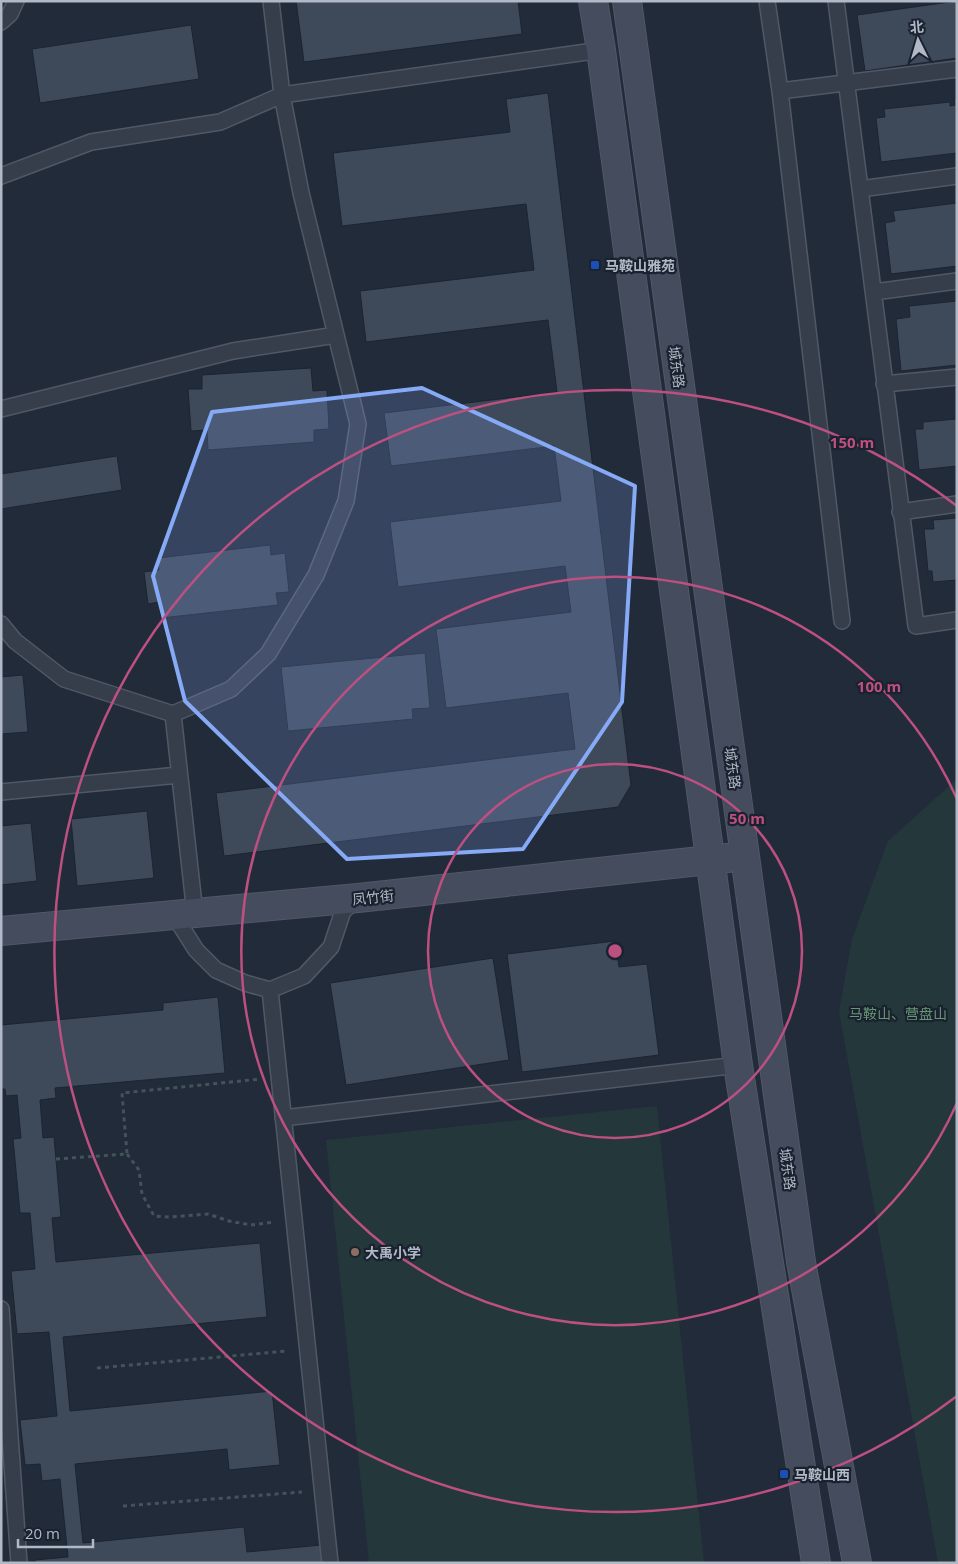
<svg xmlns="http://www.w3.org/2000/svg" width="958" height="1564" font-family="'Open Sans','Noto Sans SC',sans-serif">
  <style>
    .green { fill: #24373b }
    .building { fill: #3e4959; stroke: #1d2431 }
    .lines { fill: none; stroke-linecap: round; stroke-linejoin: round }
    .lane-casing { stroke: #515865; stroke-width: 18 }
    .secondary-casing { stroke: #515865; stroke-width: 30 }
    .path { stroke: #425459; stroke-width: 3; stroke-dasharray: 4 4; stroke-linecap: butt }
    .lane { stroke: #363d4b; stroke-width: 15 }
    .secondary { stroke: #444c5d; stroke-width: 28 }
    .marked { fill: #86aaf6; fill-opacity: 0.2; stroke: #86aaf6; stroke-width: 4; stroke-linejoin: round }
    .ring { fill: none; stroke: #bc5080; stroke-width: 2.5 }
    .transit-dot { fill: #1a4fb4; stroke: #1b222f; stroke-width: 2 }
    .education-dot { fill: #8d6e63; stroke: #1b222f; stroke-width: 2 }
    .labels { text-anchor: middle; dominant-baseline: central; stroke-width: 4.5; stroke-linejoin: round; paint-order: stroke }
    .poi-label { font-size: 14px; font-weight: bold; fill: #b1b8c6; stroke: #1b222f; text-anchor: start }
    .street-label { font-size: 14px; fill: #b1b8c6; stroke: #1b222f }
    .park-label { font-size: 14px; fill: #689776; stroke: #1b222f }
    .centre { fill: #bc5080; stroke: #1b222f; stroke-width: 2.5 }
    .ring-label { font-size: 15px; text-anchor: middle; font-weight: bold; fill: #bc5080; stroke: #1b222f; stroke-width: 4.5; stroke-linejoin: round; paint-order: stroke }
  </style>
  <rect width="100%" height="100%" fill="#222b3a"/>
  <path class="green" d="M 957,779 L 957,1563 L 938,1563 L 839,1011 L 852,939 L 888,841 Z
    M 657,1106 L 704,1563 L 369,1563 L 326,1140 Z"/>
  <path class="building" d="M 296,1 L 518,1 L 522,34 L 304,62 Z
    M 957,1 L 957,58 L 865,71 L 857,15 Z
    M 191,25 L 199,79 L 40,103 L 32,49 Z
    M 548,93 L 631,785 L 618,807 L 224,856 L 216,793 L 575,749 L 568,693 L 446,708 L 436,629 L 571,612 L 565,566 L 398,587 L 390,522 L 561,501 L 554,446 L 391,466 L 384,413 L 557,392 L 548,320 L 366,342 L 360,291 L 534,270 L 526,204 L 342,226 L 333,153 L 510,132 L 506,99 Z
    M 954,99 L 957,99 L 957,153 L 881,162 L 876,118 L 885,117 L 884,109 L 950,102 L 950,106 L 955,105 Z
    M 957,203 L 957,266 L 891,274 L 885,223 L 895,221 L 893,211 Z
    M 957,301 L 957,365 L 901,371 L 896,319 L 910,317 L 909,306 Z
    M 311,368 L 313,391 L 327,390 L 329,429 L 314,430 L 314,442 L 208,450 L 207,430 L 191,431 L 188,389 L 202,389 L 202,375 Z
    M 957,419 L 957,466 L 919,470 L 915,429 L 923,429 L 923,422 Z
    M 117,456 L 122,490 L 1,509 L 1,474 Z
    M 957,518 L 957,580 L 933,582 L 932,571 L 928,571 L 924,529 L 934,529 L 933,520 Z
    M 270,545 L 271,555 L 285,553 L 289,592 L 276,593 L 278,605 L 161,618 L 159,602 L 148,604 L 144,572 L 159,570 L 158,558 Z
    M 425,653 L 430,708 L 412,709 L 413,719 L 288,731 L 281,667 Z
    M 23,675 L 28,732 L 1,734 L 1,677 Z
    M 147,811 L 154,878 L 77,886 L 71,819 Z
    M 31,823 L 37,881 L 1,885 L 1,826 Z
    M 615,941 L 619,967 L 647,964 L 659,1055 L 522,1072 L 507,954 Z
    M 493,958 L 509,1060 L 346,1085 L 330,983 Z
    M 218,997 L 225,1073 L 55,1088 L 56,1098 L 40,1100 L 43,1138 L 54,1137 L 61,1217 L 52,1218 L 56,1262 L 260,1243 L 267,1317 L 63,1337 L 70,1411 L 272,1391 L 280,1465 L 229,1470 L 227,1449 L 75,1464 L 83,1543 L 244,1527 L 247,1552 L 321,1545 L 322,1563 L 35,1563 L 35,1560 L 68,1557 L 60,1479 L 42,1481 L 40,1464 L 25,1465 L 20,1420 L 57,1416 L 49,1332 L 17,1334 L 11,1271 L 35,1269 L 30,1213 L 20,1213 L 13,1139 L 21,1138 L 17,1095 L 6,1096 L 5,1089 L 1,1089 L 1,1025 L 163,1010 L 163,1003 Z"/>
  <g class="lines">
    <defs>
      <path id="lane" d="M 767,1 L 780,91 L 842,621
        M 836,1 L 916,626 L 957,620
        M 1,22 L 10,14 L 16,1
        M 780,91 L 957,69
        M 1,176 L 91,142 L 220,122 L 282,95 L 601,50
        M 860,189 L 957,176
        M 874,292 L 957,281
        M 884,384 L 957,377
        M 1,409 L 233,351 L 336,335
        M 900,512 L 957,504
        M 1,624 L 15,641 L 64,679 L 173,714 L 231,689 L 268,654 L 316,575 L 346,501 L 358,424 L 301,193 L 282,95 L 271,1
        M 173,714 L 195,914
        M 1,792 L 179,775
        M 174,915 L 196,950 L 216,970 L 245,983 L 270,990 L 304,976 L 331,947 L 343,911 L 357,899
        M 270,990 L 330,1563
        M 283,1118 L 738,1065
        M 1,1309 L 19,1563"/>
      <path id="secondary" d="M 593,1 L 601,50 L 738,1065 L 816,1563
        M 627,1 L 801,1262 L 857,1563
        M 1,931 L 358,898 L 728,858"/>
    </defs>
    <use href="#lane" class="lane-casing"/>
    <use href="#secondary" class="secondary-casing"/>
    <path class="path" d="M 127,1154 L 139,1170 L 142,1194 L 154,1216 L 170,1217 L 208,1214 L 229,1221 L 251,1225 L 275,1222
      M 56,1159 L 127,1154 L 122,1093 L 261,1079
      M 97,1368 L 287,1351
      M 123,1506 L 302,1492"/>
    <use href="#lane" class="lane"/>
    <use href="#secondary" class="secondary"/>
  </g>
  <path class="marked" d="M 422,388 L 635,486 L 622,702 L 523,849 L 347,859 L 185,701 L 153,576 L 212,412 Z"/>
  <g class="ring">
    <circle cx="615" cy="951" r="187"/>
    <path d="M957 1103A374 374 0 1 1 957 799"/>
    <path d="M957 1396A561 561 0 1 1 957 506"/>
  </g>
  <g class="transit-dot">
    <rect x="590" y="260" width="10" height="10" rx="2.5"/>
    <rect x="779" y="1469" width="10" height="10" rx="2.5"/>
  </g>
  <circle class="education-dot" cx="355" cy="1252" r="5"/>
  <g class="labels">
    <g class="poi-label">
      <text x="605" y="265">马鞍山雅苑</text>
      <text x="365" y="1252">大禹小学</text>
      <text x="794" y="1474">马鞍山西</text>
    </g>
    <g class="street-label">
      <text transform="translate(677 367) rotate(82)">城东路</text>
      <text transform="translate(733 768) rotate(82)">城东路</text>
      <text transform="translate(373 897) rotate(-6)">凤竹街</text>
      <text transform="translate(788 1169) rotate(82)">城东路</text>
    </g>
    <g class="park-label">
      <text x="898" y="1013">马鞍山、营盘山</text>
    </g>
  </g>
  <circle cx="615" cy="951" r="8" class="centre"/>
  <g class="ring-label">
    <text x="852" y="448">150 m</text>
    <text x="879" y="692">100 m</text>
    <text x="747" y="824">50 m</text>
  </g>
  <rect width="958" height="1564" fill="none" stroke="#b1b8c6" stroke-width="5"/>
  <g transform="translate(918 40) rotate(355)" stroke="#1b222f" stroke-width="4" paint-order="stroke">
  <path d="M0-4L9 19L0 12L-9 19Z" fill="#b1b8c6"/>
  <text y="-8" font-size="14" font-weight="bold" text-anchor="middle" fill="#b1b8c6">北</text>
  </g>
  <path d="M18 1539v8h75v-8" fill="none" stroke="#b1b8c6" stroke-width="2.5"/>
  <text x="25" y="1539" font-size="15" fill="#b1b8c6" stroke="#1b222f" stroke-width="4" paint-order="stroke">20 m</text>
</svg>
